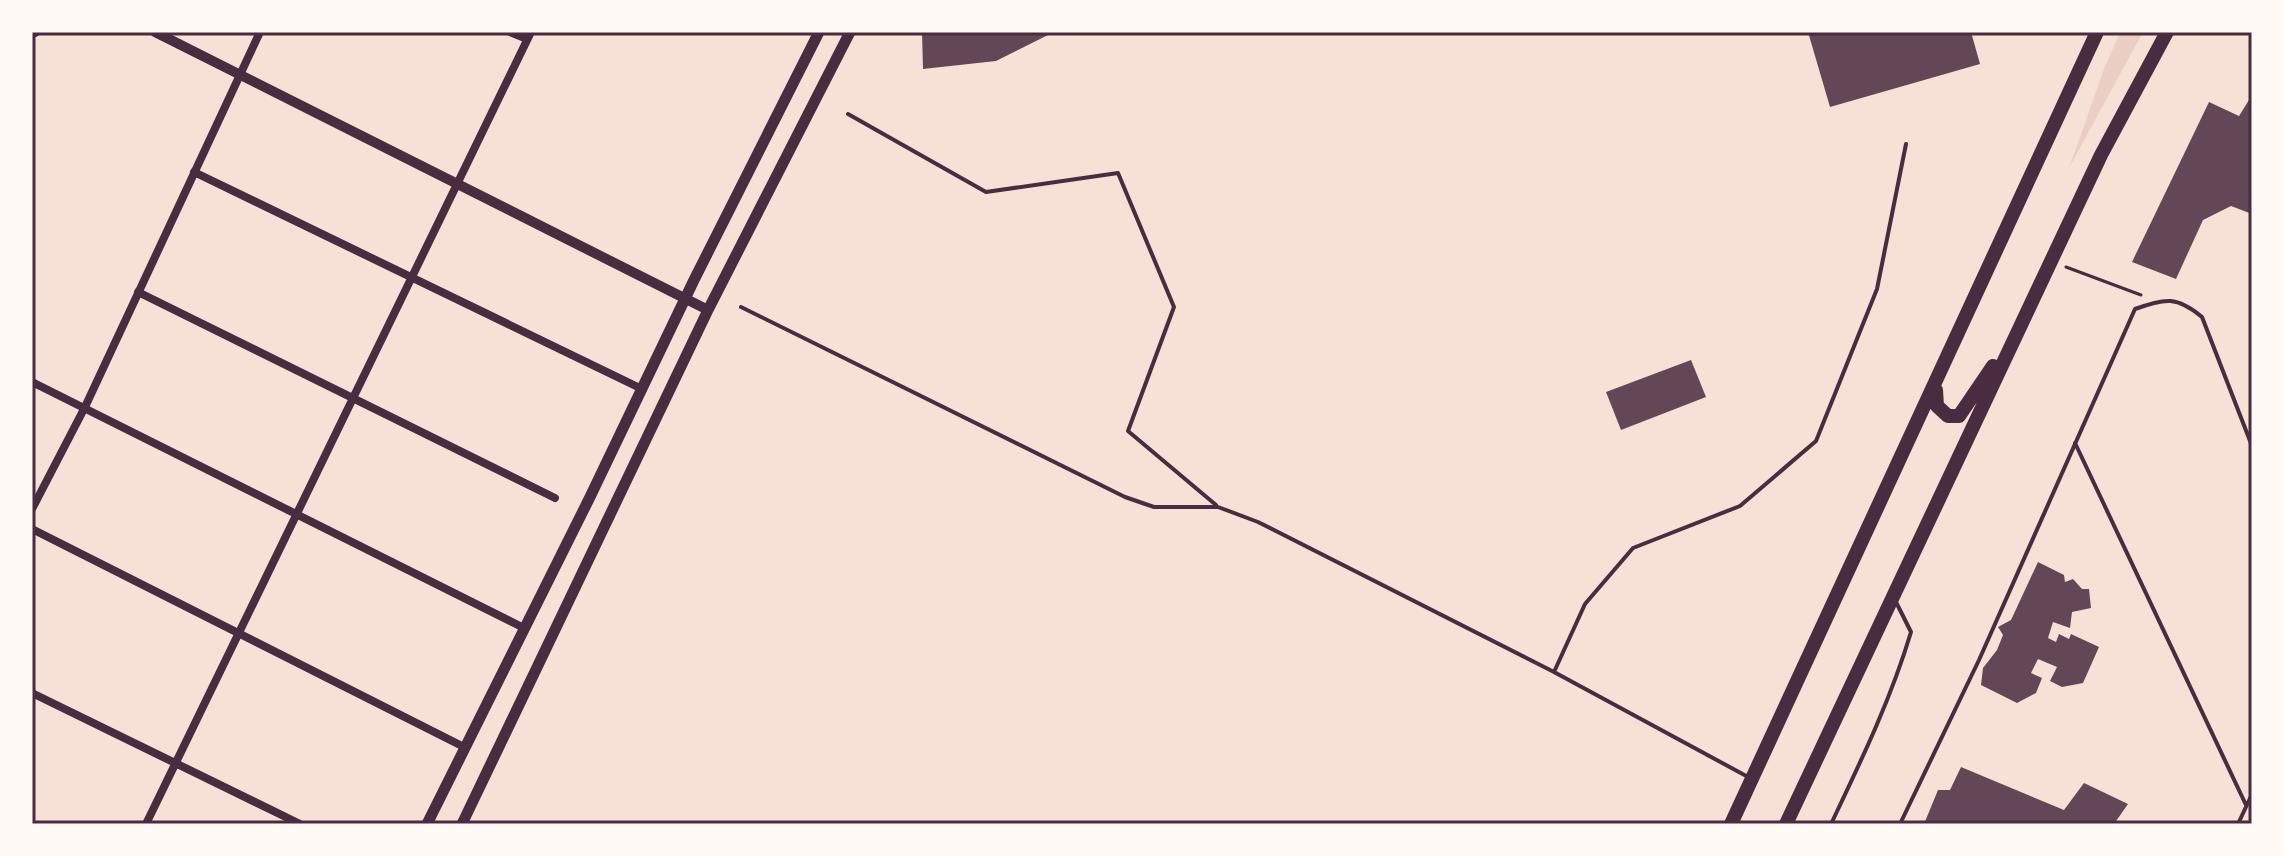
<svg xmlns="http://www.w3.org/2000/svg" width="2284" height="856" font-family="'Roboto Condensed',sans-serif">
  <style>
    .green { fill: #ebcfc5 }
    .building { fill: #644757 }
    .lines { fill: none; stroke-linecap: round; stroke-linejoin: round }
    .path { stroke: #4a2c40; stroke-width: 3 }
    .service { stroke: #4a2c40; stroke-width: 4 }
    .minor { stroke: #4a2c40; stroke-width: 8 }
    .tertiary { stroke: #4a2c40; stroke-width: 10 }
    .secondary { stroke: #4a2c40; stroke-width: 11 }
    .trunk { stroke: #4a2c40; stroke-width: 14 }
    .neatline { fill: none; stroke: #4a2c40; stroke-width: 3 }
  </style>
  <rect width="100%" height="100%" fill="#f7e1d7"/>
  <path class="green" d="M 2120,32 L 2143,32 L 2069,168 L 2104,69 Z"/>
  <path class="building" d="M 922,32 L 1054,32 L 996,61 L 923,69 Z
    M 1808,32 L 1971,32 L 1980,64 L 1830,107 Z
    M 2249,100 L 2252,101 L 2252,214 L 2231,206 L 2203,220 L 2176,279 L 2132,262 L 2209,102 L 2239,116 Z
    M 1691,360 L 1706,397 L 1621,430 L 1606,392 Z
    M 2038,562 L 2064,575 L 2065,582 L 2073,579 L 2082,589 L 2089,589 L 2091,608 L 2072,612 L 2070,628 L 2053,622 L 2048,638 L 2056,642 L 2059,634 L 2069,639 L 2071,634 L 2099,647 L 2083,683 L 2062,687 L 2050,681 L 2057,667 L 2038,659 L 2031,673 L 2042,678 L 2036,693 L 2017,703 L 1981,685 L 1983,668 L 1997,650 L 2003,635 L 1998,627 L 2011,620 Z
    M 1961,767 L 2064,810 L 2084,783 L 2128,804 L 2114,824 L 1924,824 L 1938,790 L 1950,790 Z"/>
  <g class="lines">
    <path class="path" d="M 2066,267 L 2141,295"/>
    <path class="service" d="M 848,114 L 986,192 L 1118,173 L 1174,307 L 1128,431 L 1216,505
      M 741,307 L 1125,497 L 1154,507 L 1218,507 L 1258,522 L 1554,672 L 1750,778
      M 2075,443 L 2246,805
      M 1554,672 L 1585,604 L 1633,548 L 1740,506 L 1816,441 L 1877,289 L 1906,144
      M 1831,824 C 1861,761 1891,699 1911,632 L 1896,602
      M 1900,824 L 1979,660 L 2135,309 C 2165,298 2177,296 2202,317 L 2252,446
      M 2238,824 L 2252,794"/>
    <path class="minor" d="M 510,32 L 527,39
      M 194,172 L 642,389
      M 138,292 L 555,498
      M 32,382 L 524,628
      M 32,509 L 85,407 L 260,32
      M 32,529 L 464,747
      M 32,693 L 300,824
      M 146,824 L 531,32"/>
    <path class="tertiary" d="M 155,32 L 708,310
      M 32,33 L 35,32"/>
    <path class="secondary" d="M 427,824 L 590,497 L 694,280 L 819,32
      M 462,824 L 708,310 L 850,32"/>
    <path class="trunk" d="M 1936,390 L 1937,406 L 1948,416 L 1959,416 L 1993,366
      M 1731,824 L 2097,32
      M 1786,824 L 2101,155 L 2167,32"/>
  </g>
  <rect width="2284" height="856" fill="none" stroke="#fffaf5" stroke-width="68"/>
  <rect x="34" y="34" width="2216" height="788" class="neatline"/>
</svg>
